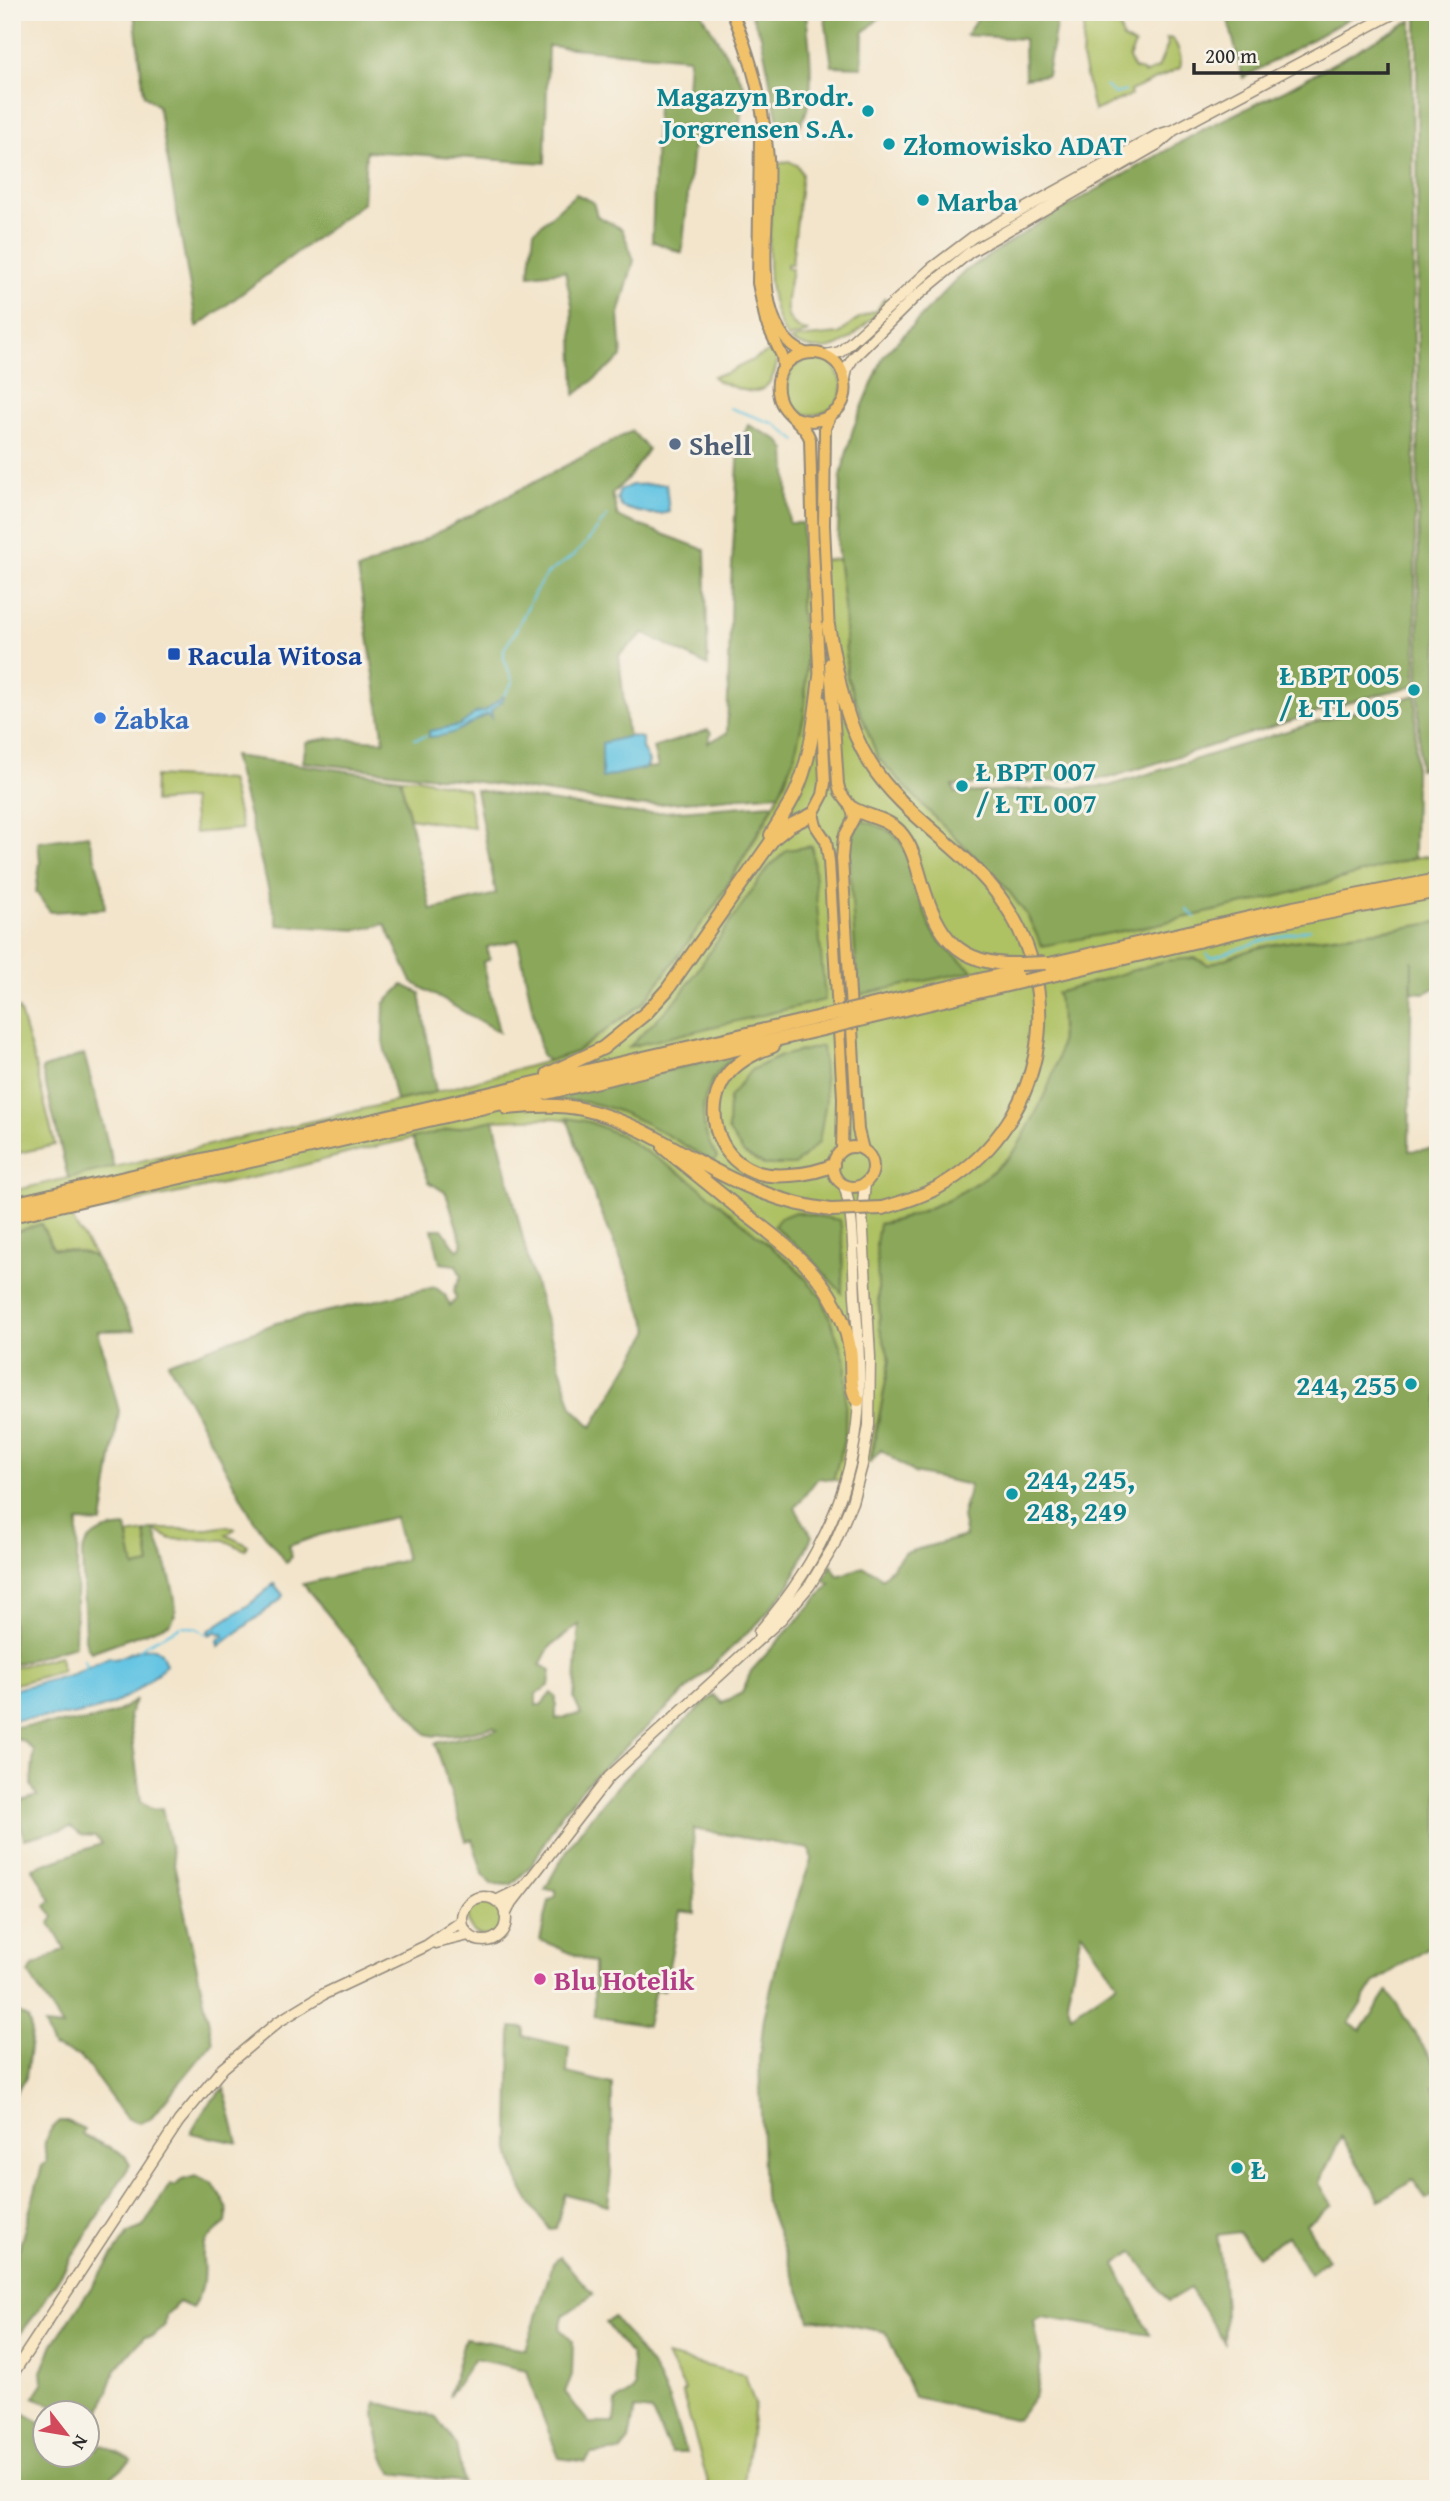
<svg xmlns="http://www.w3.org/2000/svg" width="1450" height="2501" font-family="'Gentium Book Plus',serif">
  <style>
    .green { fill: #aec164; stroke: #6c7648; stroke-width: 2 }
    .forest { fill: #8aa75a; stroke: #5a6942; stroke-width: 2; fill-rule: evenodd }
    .water { fill: #65c5e3; stroke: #487887; stroke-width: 2 }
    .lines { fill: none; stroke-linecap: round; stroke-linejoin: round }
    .stream { stroke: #65c5e3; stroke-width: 2 }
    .secondary-casing { stroke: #8f887c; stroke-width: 13 }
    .primary-casing { stroke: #8f887c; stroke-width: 14 }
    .motorway-casing { stroke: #8f887c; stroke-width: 16 }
    .secondary { stroke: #fae7c3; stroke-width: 10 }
    .primary { stroke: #f2c26a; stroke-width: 10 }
    .motorway { stroke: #f2c26a; stroke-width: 12 }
    .motorway-bridge-casing { stroke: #8f887c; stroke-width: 16; stroke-linecap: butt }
    .motorway-bridge { stroke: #f2c26a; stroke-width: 12 }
    .culture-dot { fill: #0f9aa8; stroke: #f7f3e8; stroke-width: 2.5 }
    .service-dot { fill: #5c6f8a; stroke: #f7f3e8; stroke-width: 2.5 }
    .transit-dot { fill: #1a4fb4; stroke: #f7f3e8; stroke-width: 2.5 }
    .shop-dot { fill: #3f7fe0; stroke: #f7f3e8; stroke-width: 2.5 }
    .hotel-dot { fill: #d1479c; stroke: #f7f3e8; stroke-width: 2.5 }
    .labels { text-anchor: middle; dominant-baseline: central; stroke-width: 6; stroke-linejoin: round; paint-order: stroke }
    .culture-label { font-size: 28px; font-weight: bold; fill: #0d838f; stroke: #f7f3e8; text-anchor: start }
    .service-label { font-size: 28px; font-weight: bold; fill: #4e5e75; stroke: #f7f3e8; text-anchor: start }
    .transit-label { font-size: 28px; font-weight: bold; fill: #164399; stroke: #f7f3e8; text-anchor: start }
    .shop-label { font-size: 28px; font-weight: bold; fill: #366cbe; stroke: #f7f3e8; text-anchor: start }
    .hotel-label { font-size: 28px; font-weight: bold; fill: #b23c85; stroke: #f7f3e8; text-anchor: start }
  </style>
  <rect width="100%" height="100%" fill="#f7f3e8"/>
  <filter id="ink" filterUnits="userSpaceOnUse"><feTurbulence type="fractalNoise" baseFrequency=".0143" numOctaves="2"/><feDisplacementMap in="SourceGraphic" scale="14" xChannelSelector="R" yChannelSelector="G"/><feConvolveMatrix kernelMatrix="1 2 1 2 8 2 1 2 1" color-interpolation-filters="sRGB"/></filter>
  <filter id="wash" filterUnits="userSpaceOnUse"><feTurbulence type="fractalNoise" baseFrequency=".00686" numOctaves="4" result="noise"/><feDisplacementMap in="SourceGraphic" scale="28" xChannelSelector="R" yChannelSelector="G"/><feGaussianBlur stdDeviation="1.57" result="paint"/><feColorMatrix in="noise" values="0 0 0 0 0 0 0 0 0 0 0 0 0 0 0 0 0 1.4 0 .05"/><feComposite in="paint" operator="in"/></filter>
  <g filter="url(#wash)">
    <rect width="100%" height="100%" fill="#f3e5cc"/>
    <path class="green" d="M 1085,12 L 1120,12 L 1118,19 L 1123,39 L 1135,45 L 1129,58 L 1134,69 L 1143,71 L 1144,74 L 1158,68 L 1168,44 L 1166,39 L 1170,38 C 1178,42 1183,60 1180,68 L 1130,91 L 1131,95 L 1094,111 L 1082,58 Z
      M 789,161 L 798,166 L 802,174 L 792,264 L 787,264 L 787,267 L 792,269 C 789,293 775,325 809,332 L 787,338 C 759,292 771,223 773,171 L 778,164 Z
      M 885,297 L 884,307 C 850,337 838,363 790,341 L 797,338 L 839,334 L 859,318 L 877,310 Z
      M 774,349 C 778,358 778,366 773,376 C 761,403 737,388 716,380 L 713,376 L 727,373 Z
      M 807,359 L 832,362 C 834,368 840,376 842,382 C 847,411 802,429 789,400 C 784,389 790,379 791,368 Z
      M 838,559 L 844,606 L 847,677 L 878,758 L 940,823 L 1004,885 L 1027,915 L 1042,946 L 1284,895 L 1414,858 L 1438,854 L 1438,922 C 1383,933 1326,934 1270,945 C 1249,949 1228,958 1208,965 L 1195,958 L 1061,1010 C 1060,1025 1062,1043 1059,1058 C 1055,1079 1028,1134 1015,1150 C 986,1184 923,1216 879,1224 L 878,1291 L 880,1328 L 890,1360 L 870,1461 L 849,1482 L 833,1480 L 845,1437 L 822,1297 L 794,1266 L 692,1181 L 620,1135 L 589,1122 L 554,1118 L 494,1120 L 357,1151 L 274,1173 L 70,1216 L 97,1260 C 84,1248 69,1252 53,1248 L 41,1224 L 12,1233 L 12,1191 L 436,1092 L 548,1061 L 576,1052 L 644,1002 L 718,901 L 765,823 L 786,779 L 804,716 L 807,648 L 800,609 L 802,562 Z
      M 155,776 L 230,780 L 242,829 L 195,833 L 192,799 L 154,802 Z
      M 400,778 L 417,778 L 468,789 L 474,828 L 410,818 Z
      M 19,1009 L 33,1057 L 55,1145 L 19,1153 L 12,1147 L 12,1011 Z
      M 228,1526 L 235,1529 L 226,1535 L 247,1545 L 245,1550 L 224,1540 L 171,1539 L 152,1529 L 208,1529 Z
      M 145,1532 L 150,1565 L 133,1568 L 128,1535 Z
      M 60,1656 L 62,1671 L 12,1685 L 12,1668 Z
      M468 1919a17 17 0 1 1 34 0a17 17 0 1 1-34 0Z
      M 667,2356 L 745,2375 L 755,2405 L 743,2489 L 710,2489 L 682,2392 L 685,2390 Z"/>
    <path class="forest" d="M 134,12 L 701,12 L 744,85 L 740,123 L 694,136 L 682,253 L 652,241 L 657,106 L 687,91 L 689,58 L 548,46 L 545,163 L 366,151 L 363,203 L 197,327 L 158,106 L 144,95 Z
      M 750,12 L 806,12 C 809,46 819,102 797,130 C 788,131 783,130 778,122 L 761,36 Z
      M 824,12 L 886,12 L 863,33 L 862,67 L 832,66 Z
      M 982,12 L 1062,12 L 1057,20 L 1047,75 L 1025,78 L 1024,39 L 966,35 Z
      M 1226,12 L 1356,12 L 1357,14 L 1243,78 Z
      M 1422,12 L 1438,12 L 1438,764 L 1419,769 L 1417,16 Z
      M 1412,20 L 1416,685 L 1354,701 L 1109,778 L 953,786 L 956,793 L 1109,786 L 1313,723 L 1416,695 L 1414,858 L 1284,895 L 1149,926 L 1042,946 L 1027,915 L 1004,885 L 940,823 L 878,758 L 847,677 L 844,606 L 837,547 L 841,474 L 853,429 L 884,355 L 965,271 L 1047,218 L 1206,128 L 1287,89 Z
      M 576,194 L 593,202 L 597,216 L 622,229 L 634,260 L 619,314 L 622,357 L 575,395 L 572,305 L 565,271 L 529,275 L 534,231 Z
      M 748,425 L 779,440 L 786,450 L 789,523 L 803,523 L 800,609 L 807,648 L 804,716 L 794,757 L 779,794 L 637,806 L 471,781 L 303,762 L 306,742 L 329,738 L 384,741 L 358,570 L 412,546 L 632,431 L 648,449 L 629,477 L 612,494 L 618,517 L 705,550 L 708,666 L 644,633 L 619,655 L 627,731 L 630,736 L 642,738 L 642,748 L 649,762 L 647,768 L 658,767 L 653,748 L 708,730 L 711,733 L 708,743 L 727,733 L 731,583 L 739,446 Z
      M 233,756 L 400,778 L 431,910 L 496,894 L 476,790 L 636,814 L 774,804 L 718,901 L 644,1002 L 576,1052 L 548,1061 L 542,1056 L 518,940 L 487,947 L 490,959 L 483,962 L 499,1032 L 412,982 L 385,924 L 358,930 L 278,925 Z
      M 860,820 C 871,824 886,827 895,836 C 919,859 916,899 931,928 C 940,945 958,958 973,971 L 858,995 L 849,855 L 852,836 Z
      M 88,835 L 103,885 L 105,909 L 50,912 L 36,892 L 40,862 L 38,842 Z
      M 812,846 L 825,1000 L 629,1047 L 679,997 L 766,870 L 787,850 Z
      M 1438,922 L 1438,986 L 1425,993 L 1412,992 L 1412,960 L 1409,1151 L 1438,1148 L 1438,1941 L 1374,1983 L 1349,2023 L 1361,2031 L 1388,1991 L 1438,2070 L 1438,2083 L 1433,2087 L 1438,2095 L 1438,2191 L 1426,2199 L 1413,2179 L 1380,2200 L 1341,2137 L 1319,2183 L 1332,2205 L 1306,2224 L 1328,2259 L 1310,2274 L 1287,2236 L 1258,2256 L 1238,2232 L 1217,2235 C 1222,2271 1227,2305 1224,2342 L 1190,2288 L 1168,2301 L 1133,2252 L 1115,2264 L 1150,2335 L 1042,2317 L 1034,2321 L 1041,2360 L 1036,2394 L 1017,2420 L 914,2397 L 886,2332 L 817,2319 L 810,2320 L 764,2196 L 759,2062 L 764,2018 L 782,1942 L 811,1860 L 810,1849 L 693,1829 L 695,1913 L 680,1911 L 664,1991 L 655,1989 L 647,2026 L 594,2016 L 594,1963 L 540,1940 L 549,1901 L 556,1896 L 556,1890 L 545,1890 C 583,1809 650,1753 714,1695 L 722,1703 L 742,1693 L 751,1671 L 830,1584 L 823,1580 L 831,1565 L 838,1576 L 863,1567 L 875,1572 L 882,1579 L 904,1553 L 966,1536 L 962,1517 L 970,1485 L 914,1473 L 881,1450 L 871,1461 L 890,1360 L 880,1329 L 876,1243 L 879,1224 C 922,1217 987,1183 1015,1150 C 1021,1142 1026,1131 1031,1122 C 1054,1080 1069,1042 1057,993 L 1164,961 L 1195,958 L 1208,965 C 1228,958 1249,949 1270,945 C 1326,935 1383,933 1438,922 ZM 1081,1932 L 1117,1983 L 1071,2015 L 1067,2001 Z
      M 403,985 L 420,993 L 436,1092 L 396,1101 L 383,1041 L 384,1004 Z
      M 822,1046 L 826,1101 L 819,1142 L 795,1165 L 764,1165 L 744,1154 L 728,1130 L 729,1098 L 751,1070 L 781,1056 Z
      M 744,1052 C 736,1057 726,1062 721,1069 C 698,1095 698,1129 717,1157 L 714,1162 C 675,1141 635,1112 591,1103 C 575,1100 558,1101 542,1100 Z
      M 84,1054 L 114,1167 L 68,1178 L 42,1069 Z
      M 567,1118 L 589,1122 L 620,1135 L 692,1181 L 794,1266 L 822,1297 L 846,1362 L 845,1437 L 833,1480 L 818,1478 L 795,1508 L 812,1536 L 789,1586 L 759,1622 L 587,1783 L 560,1816 L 531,1866 L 511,1885 L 491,1884 L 483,1874 L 472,1839 L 466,1841 L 435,1743 L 497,1730 L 493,1727 C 476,1730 442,1740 426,1734 L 303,1584 L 406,1560 L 395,1517 L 320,1535 L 289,1546 L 292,1557 L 286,1563 L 253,1519 L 168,1363 L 276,1323 L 435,1287 L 445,1295 L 450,1306 L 456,1299 L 454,1290 L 461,1276 L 456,1265 L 440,1263 L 432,1229 L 442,1229 L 457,1250 L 460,1249 L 462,1243 L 446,1193 L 429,1182 L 412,1138 L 494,1120 L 529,1263 L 572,1407 L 592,1427 L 650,1330 L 590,1185 ZM 579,1624 L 574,1699 L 581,1714 L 556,1719 L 556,1698 L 551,1693 L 541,1705 L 536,1705 L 536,1694 L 549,1686 L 551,1670 L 540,1665 L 549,1648 Z
      M 795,1212 L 840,1220 L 843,1246 L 842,1293 L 809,1257 L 774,1226 L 780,1218 Z
      M 41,1224 L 53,1248 C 69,1252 84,1248 97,1260 L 135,1330 L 98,1331 L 119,1411 L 102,1523 L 78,1522 L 75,1646 L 12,1665 L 12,1233 Z
      M 126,1527 L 134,1568 L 150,1565 L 145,1532 L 152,1529 L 155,1532 C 160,1550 188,1613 169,1624 L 91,1652 L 87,1647 L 85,1639 L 82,1552 C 90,1532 106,1528 126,1527 Z
      M 135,1701 L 129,1715 L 141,1802 L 154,1809 L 162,1808 L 213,2042 L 150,2119 L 140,2123 L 126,2118 L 81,2057 L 53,2047 L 44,2025 L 63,2027 L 29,1974 L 33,1966 L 65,1949 L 50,1923 L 54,1917 L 46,1906 L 51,1901 L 33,1868 L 101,1844 L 95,1836 L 81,1835 L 71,1827 L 24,1839 L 18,1811 L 21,1801 L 37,1796 L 31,1785 L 34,1751 L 23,1741 L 12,1738 L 12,1727 L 88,1721 L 113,1714 Z
      M 12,2008 L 28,2019 L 32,2032 L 26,2078 L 12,2098 Z
      M 511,2027 L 524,2028 L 524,2036 L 569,2047 L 567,2073 L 612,2084 L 611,2173 L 608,2205 L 565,2194 L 556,2228 L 550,2229 C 526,2201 515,2180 509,2144 Z
      M 224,2088 L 238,2143 L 191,2133 L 206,2107 Z
      M 60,2121 L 67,2121 L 84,2129 L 82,2134 L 125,2156 L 130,2165 L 38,2311 L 12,2344 L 12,2274 L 42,2166 L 47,2162 C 42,2143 44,2134 60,2121 Z
      M 196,2176 L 213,2183 L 228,2209 L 226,2223 C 189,2251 209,2252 202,2287 C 200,2294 196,2301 192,2308 L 179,2302 L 166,2315 L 165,2325 L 154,2336 L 144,2337 L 116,2369 L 96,2424 L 88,2419 L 88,2414 C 68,2414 52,2406 34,2397 L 43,2383 L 42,2371 L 53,2344 L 128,2233 L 143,2227 L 170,2184 L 174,2186 L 182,2180 Z
      M 560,2257 L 593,2294 L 563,2316 L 560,2329 L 573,2342 L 572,2375 L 565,2392 L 589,2423 L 614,2423 L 616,2402 L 635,2389 L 631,2355 L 606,2323 L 614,2317 L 655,2371 L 669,2400 L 686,2453 L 671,2453 L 651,2411 L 635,2409 L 629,2440 L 620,2451 L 591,2454 L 586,2462 L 559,2458 L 535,2397 L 527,2370 L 474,2359 L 449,2396 L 465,2338 L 526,2349 L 553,2263 Z
      M 375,2402 L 436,2417 L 456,2445 L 463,2482 L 393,2473 C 381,2461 374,2419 375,2402 Z
      M 23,2413 L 45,2425 L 46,2456 L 88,2456 L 88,2444 L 98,2449 L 101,2444 L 132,2460 L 97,2489 L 12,2489 L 12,2439 Z"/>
    <path class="water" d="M 663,484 L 666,484 L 669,512 C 655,517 636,512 622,507 L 617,499 L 620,490 L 632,485 Z
      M 504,695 L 503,700 L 491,711 L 492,718 L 488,714 C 465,726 456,736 429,737 L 429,731 L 460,725 L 476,713 L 485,711 Z
      M 630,736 L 642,738 L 642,748 L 649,762 L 646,768 L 602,778 L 602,743 Z
      M 274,1584 L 283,1595 L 280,1600 L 219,1646 L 218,1640 L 224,1636 L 222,1633 L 219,1634 L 217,1631 L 209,1635 L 208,1631 L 250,1604 Z
      M 155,1648 L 161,1652 L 166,1664 C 160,1671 153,1677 146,1683 C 103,1719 66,1715 12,1720 L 12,1690 L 73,1674 L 109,1657 L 115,1659 L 140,1649 Z"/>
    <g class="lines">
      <path class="stream" d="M 1105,86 L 1115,94 L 1125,91
        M 730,408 L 775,424 L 797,441
        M 504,695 L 513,682 L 504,659 L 504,649 L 514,634 L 536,590 L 548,573 L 573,556 L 586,543 L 607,516
        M 415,739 L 426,736
        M 1187,910 L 1195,917
        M 1207,954 L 1211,958 L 1261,941 L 1310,929
        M 183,1626 L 196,1628 L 206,1634
        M 149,1643 L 180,1627
        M 140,1649 L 147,1644
        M 84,1660 L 87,1667"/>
    </g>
  </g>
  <g filter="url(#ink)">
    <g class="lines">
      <defs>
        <path id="secondary" d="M 826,355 L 840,352 L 932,268 L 973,237 L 1158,135 L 1174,130 L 1396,12
          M 845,379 L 847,368 L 854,357 L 913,299 L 970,252 L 1158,144 L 1171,133
          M 759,1632 C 812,1572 848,1504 857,1424 C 862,1382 858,1338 855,1296 C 853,1261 855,1219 844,1185
          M462 1919a22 22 0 1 1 44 0a22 22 0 1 1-44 0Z
          M 496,1901 L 522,1888
          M 505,1915 L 510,1905 L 609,1777 L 781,1619 L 810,1585 L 833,1547 L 852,1502 L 862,1465 L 869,1425 L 870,1357 L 862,1214 L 865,1183
          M 436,1943 L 469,1935
          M 12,2375 L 179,2121 L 223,2068 L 278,2022 L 324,1994 L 426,1946 L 462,1921"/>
        <path id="primary" d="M 732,12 C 752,58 764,108 768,158 C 773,211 744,327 805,353
          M 760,137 L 758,283 L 766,322 L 782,356 L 783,368
          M 796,418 C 810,423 824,422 836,411 C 844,404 847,393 845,382 C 838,335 767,349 779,397 C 784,416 804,421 810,439 L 813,548 L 820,685
          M 829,633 L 824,525 L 825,428 L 830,416
          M 830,663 L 838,784 L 840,792 L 852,808 L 854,818 L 844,837 L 842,858 L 858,1130 L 863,1150
          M 821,701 L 825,783 L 823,795 L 813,814 L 816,826 L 826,841 L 829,861 L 843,1098 L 842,1150
          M833 1167a20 20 0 1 1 40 0a20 20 0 1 1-40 0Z"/>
        <path id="motorway" d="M 828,626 C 837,673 844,722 870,763 C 903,816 962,846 999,896 C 1071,993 1044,1129 937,1188 C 920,1197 900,1203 882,1208
          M 852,808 C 867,817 886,818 899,831 C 912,845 916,863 921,880 C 937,936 957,966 1020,964
          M 771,835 C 779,821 789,807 796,792 C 812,756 815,715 820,677
          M 1045,965 L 1293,908 L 1438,880
          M 1048,976 L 1270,924 L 1438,891
          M 869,1006 L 1022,970
          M 868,1018 L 1024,981
          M 773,1046 C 756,1052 738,1061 727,1075 C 703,1107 715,1156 753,1171 C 765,1176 777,1176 790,1175 C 805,1174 819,1172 833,1165
          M 548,1074 L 603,1048 L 646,1013 L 667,990 L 773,839 L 789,826 L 813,814
          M 507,1108 C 532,1106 558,1104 582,1109 C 623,1118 659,1139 695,1160 C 738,1184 782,1204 831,1210
          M 664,1148 C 692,1171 720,1193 748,1216 C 777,1238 809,1262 829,1294 C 839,1310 847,1330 850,1349 C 853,1364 848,1389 858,1400
          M 12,1204 L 821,1017
          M 12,1216 L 823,1029"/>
      </defs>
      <use href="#secondary" class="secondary-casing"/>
      <use href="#primary" class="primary-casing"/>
      <use href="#motorway" class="motorway-casing"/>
      <use href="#secondary" class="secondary"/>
      <use href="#primary" class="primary"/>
      <use href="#motorway" class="motorway"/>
      <defs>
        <path id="motorway-bridge" d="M 1020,964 L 1045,963
          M 1024,981 L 1048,976
          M 821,1017 L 869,1006
          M 823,1029 L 868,1018
          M 831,1210 L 882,1208"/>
      </defs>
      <use href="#motorway-bridge" class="motorway-bridge-casing"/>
      <use href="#motorway-bridge" class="motorway-bridge"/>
    </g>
  </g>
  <g class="culture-dot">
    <circle cx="868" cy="111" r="7"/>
    <circle cx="889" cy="144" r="7"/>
    <circle cx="923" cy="200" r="7"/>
    <circle cx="1414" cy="690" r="7"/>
    <circle cx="962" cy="786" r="7"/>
    <circle cx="1411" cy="1384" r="7"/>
    <circle cx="1012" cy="1494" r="7"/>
    <circle cx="1237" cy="2168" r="7"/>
  </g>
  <circle class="service-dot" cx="675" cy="444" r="7"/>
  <rect class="transit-dot" x="167" y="647" width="14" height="14" rx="3.5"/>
  <circle class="shop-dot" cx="100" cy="718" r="7"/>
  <circle class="hotel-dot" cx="540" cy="1979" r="7"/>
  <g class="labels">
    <g class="culture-label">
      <text x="854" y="95" text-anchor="end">Magazyn Brodr.<tspan x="854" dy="32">Jorgrensen S.A.</tspan></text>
      <text x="903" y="144">Złomowisko ADAT</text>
      <text x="937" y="200">Marba</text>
      <text x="1400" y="674" text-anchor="end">Ł BPT 005<tspan x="1400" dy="32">/ Ł TL 005</tspan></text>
      <text x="976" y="770">Ł BPT 007<tspan x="976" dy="32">/ Ł TL 007</tspan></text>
      <text x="1397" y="1384" text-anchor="end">244, 255</text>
      <text x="1026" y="1478">244, 245,<tspan x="1026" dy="32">248, 249</tspan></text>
      <text x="1251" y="2168">Ł</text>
    </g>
    <g class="service-label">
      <text x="689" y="444">Shell</text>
    </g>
    <g class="transit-label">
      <text x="188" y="654">Racula Witosa</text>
    </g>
    <g class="shop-label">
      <text x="114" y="718">Żabka</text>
    </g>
    <g class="hotel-label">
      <text x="554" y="1979">Blu Hotelik</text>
    </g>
  </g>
  <rect width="1450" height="2501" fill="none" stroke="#f7f3e8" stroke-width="42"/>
  <g transform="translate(66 2434) rotate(121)"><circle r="33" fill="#f7f3e8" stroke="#a5a39c" stroke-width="2"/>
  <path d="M0-5L12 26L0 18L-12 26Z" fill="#d1495b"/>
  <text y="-10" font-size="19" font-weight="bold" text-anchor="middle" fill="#2b2b2b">N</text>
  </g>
  <path d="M1194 63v10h194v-10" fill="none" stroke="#2b2b2b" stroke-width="3.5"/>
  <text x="1205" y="63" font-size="21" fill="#2b2b2b" stroke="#f7f3e8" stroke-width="5" paint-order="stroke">200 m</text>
</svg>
